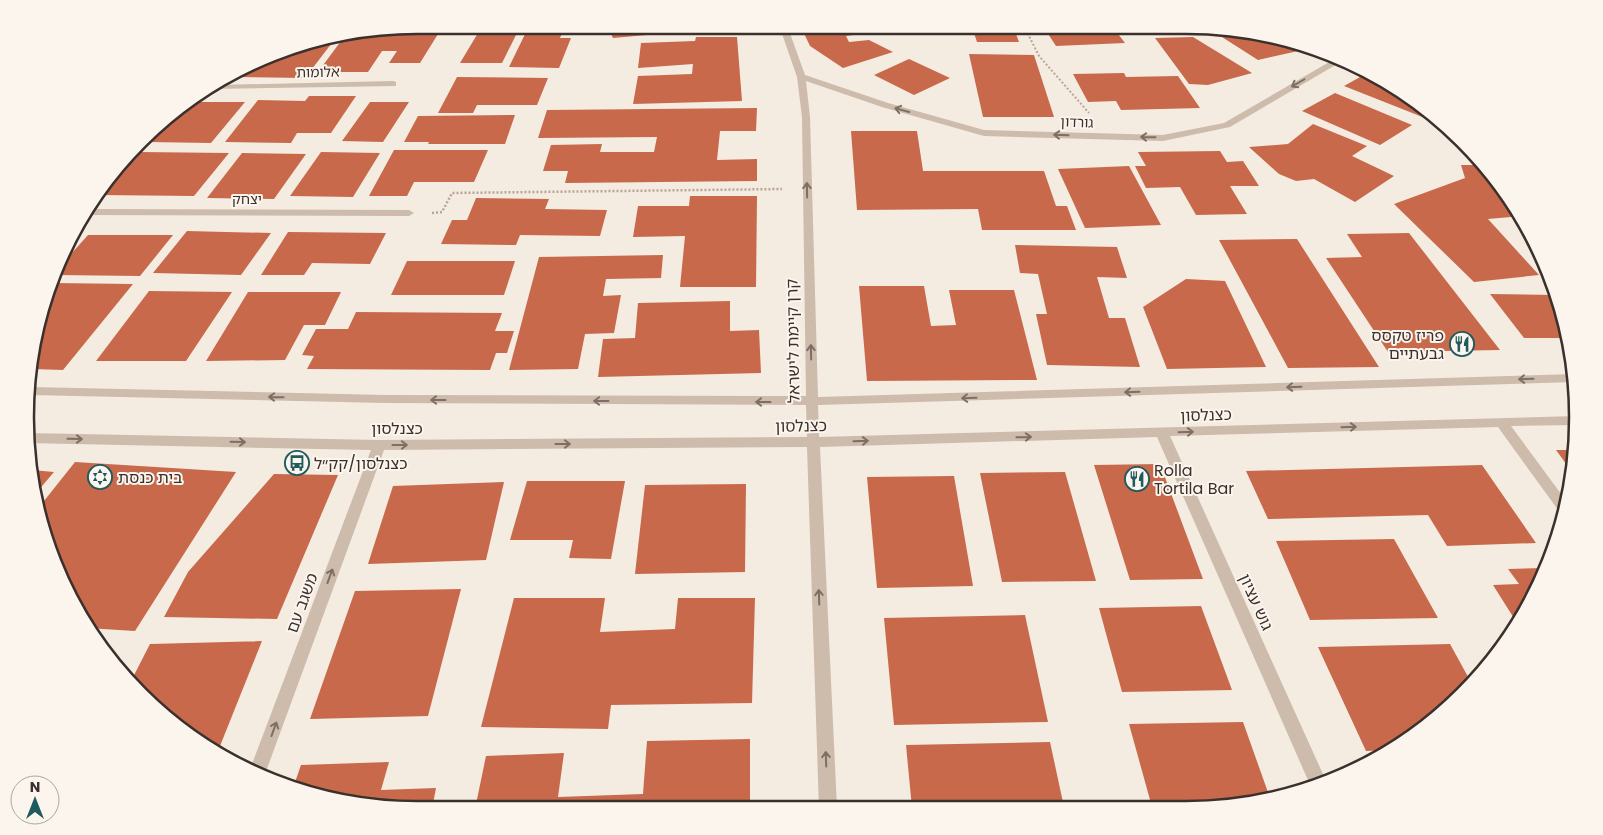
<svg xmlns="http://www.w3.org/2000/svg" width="1603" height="835" font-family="Poppins,'Noto Sans Hebrew',sans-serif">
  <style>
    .building { fill: #c8694b }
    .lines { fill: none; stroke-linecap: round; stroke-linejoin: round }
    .path-far1 { stroke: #b9a596; stroke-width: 2; stroke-dasharray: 2 2; stroke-linecap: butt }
    .path { stroke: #b9a596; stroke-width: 2.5; stroke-dasharray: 2 2; stroke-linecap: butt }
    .minor { fill: #cdbbac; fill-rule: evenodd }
    .oneway { stroke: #7d6f65 }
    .labels { text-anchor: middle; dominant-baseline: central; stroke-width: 4; stroke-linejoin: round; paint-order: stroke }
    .far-street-label { font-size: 14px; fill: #3b302b; stroke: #fbf5ee }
    .poi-label { font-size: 16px; fill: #3b302b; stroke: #fbf5ee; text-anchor: start }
    .street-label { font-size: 16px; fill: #3b302b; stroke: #fbf5ee }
    .rim { fill: none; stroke: #3b302b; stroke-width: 2.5 }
  </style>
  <rect width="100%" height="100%" fill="#f4ebe1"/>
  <path class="building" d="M 607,25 L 731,25 L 731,26 L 691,34 L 683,27 L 661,30 L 658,34 L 613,38 Z
    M 800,25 L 862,25 L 861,34 L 846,36 L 849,42 L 869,40 L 893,52 L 843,68 L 810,46 Z
    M 529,26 L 565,26 L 560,38 L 571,38 L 559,68 L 509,67 Z
    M 932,26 L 1013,26 L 1019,42 L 977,42 L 974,33 L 934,33 Z
    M 1043,26 L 1112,26 L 1125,43 L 1056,46 Z
    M 1221,28 L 1272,36 L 1298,51 L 1258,60 L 1211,30 Z
    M 478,33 L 517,33 L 502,63 L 460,63 Z
    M 364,34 L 438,34 L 420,63 L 389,63 L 397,51 L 382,51 L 368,72 L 318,72 L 344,37 Z
    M 696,37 L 737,37 L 742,101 L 633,104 L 638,76 L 692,74 L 693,64 L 638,68 L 641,43 L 695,41 Z
    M 1193,37 L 1252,73 L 1208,85 L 1189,84 L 1155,38 Z
    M 335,39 L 305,78 L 232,77 L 291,46 Z
    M 969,54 L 1034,55 L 1054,117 L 983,117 Z
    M 909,59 L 950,78 L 914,95 L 874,75 Z
    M 1369,72 L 1425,106 L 1432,113 L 1425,118 L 1344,86 Z
    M 1124,73 L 1126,77 L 1178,76 L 1200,108 L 1121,110 L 1116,101 L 1088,102 L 1073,74 Z
    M 457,77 L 548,78 L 537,105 L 477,105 L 473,113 L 438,113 Z
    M 1335,93 L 1412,125 L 1380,145 L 1302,111 Z
    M 309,96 L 356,96 L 331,133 L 297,133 L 291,143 L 225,142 L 258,100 L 305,101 Z
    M 187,102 L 245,102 L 211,143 L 149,142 Z
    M 370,102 L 409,102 L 383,142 L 342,141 Z
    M 757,108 L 756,131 L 720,131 L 717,160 L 757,159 L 757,181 L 565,183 L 568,171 L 543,171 L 551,145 L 602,144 L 600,152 L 654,152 L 657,137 L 538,138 L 547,110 Z
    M 515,115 L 505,144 L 428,144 L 429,142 L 404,142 L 418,116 Z
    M 1313,124 L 1367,146 L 1352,156 L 1394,176 L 1355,202 L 1314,179 L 1296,181 L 1279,174 L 1249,147 L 1288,144 Z
    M 851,131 L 917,131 L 923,171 L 1044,171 L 1056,206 L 1067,206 L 1076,230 L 982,230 L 978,209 L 857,210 Z
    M 394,150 L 488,150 L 474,182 L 414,182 L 407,196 L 369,196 Z
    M 1220,151 L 1227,162 L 1243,161 L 1259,186 L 1230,186 L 1247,214 L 1196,215 L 1180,187 L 1146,188 L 1135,166 L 1146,166 L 1138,152 Z
    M 139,152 L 229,153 L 194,196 L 99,195 Z
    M 321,152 L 380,153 L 353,197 L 290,196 Z
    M 242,153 L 306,154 L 274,199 L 207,198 Z
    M 1461,165 L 1485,165 L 1522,216 L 1488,219 L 1539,275 L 1474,282 L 1394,204 L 1465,178 Z
    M 1129,166 L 1161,225 L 1085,228 L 1058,169 Z
    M 690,196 L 757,196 L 756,287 L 680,287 L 685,236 L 633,237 L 638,206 L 689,206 Z
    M 476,198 L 549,199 L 545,209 L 607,210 L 600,236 L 520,235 L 516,245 L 441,244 L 452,220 L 467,220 Z
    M 187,231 L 271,233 L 241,275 L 153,273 Z
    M 288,232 L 386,233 L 370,264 L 312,263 L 304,275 L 261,275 Z
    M 1409,233 L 1500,350 L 1388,352 L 1326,258 L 1362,257 L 1347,234 Z
    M 88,235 L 173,235 L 140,276 L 57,275 L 62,264 Z
    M 1297,239 L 1379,367 L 1288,368 L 1219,240 Z
    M 1015,245 L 1117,247 L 1127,278 L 1097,277 L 1109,318 L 1125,318 L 1140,367 L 1047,365 L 1036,314 L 1047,314 L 1038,274 L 1020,273 Z
    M 663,255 L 661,278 L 606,279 L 603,296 L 621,295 L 614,333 L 585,334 L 578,369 L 509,370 L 539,257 Z
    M 407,261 L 515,261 L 504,295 L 391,295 Z
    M 1186,279 L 1225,281 L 1266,367 L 1167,369 L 1143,307 Z
    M 53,283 L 133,284 L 63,370 L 33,369 L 38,316 Z
    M 859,286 L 924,286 L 931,326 L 956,325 L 949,290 L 1014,290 L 1037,380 L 867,381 Z
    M 149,291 L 232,292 L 186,361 L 96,361 Z
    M 248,292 L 341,292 L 325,325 L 304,325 L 285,360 L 206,361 Z
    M 1490,294 L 1553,295 L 1560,303 L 1568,338 L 1524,338 Z
    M 730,301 L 730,331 L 759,330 L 761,373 L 598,377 L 603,339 L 635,338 L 638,303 Z
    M 356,312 L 502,313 L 495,331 L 514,331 L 507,353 L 496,353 L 490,370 L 307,369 L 314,356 L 302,355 L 316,329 L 348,329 Z
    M 1556,450 L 1576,450 L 1572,472 Z
    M 75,462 L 236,472 L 135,631 L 87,628 L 55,568 L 40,506 Z
    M 1160,464 L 1203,579 L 1130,580 L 1094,465 Z
    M 1482,465 L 1536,543 L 1447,546 L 1428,515 L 1268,519 L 1246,471 Z
    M 32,470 L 54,472 L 37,492 L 36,485 Z
    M 1065,472 L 1096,581 L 1002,582 L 980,473 Z
    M 274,474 L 338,475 L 277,619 L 164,617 L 188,572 Z
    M 954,476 L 973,586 L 877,588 L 867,477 Z
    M 527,481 L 625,481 L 611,559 L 569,558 L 573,540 L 510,540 Z
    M 504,482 L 486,560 L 368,564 L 393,486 Z
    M 746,484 L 745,572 L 635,574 L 645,485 Z
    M 1394,539 L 1438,618 L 1310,620 L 1276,541 Z
    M 1544,568 L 1545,571 L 1537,591 L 1517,623 L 1493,585 L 1519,584 L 1508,569 Z
    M 461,589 L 428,716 L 310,719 L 355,591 Z
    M 514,598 L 605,598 L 600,632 L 675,629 L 678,598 L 755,598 L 752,703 L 611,705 L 608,729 L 481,727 Z
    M 1201,606 L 1232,690 L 1122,692 L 1099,608 Z
    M 1025,615 L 1048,722 L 894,725 L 884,618 Z
    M 262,641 L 218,751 L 140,695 L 130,683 L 150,644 Z
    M 1450,644 L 1472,684 L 1404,744 L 1392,750 L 1366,751 L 1318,647 Z
    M 1243,722 L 1270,798 L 1237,807 L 1152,807 L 1129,724 Z
    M 750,739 L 750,808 L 475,809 L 486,756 L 564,753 L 558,797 L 643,794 L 647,741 Z
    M 1050,742 L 1064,807 L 912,808 L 906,745 Z
    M 389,762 L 381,790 L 436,788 L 432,809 L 392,809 L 316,797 L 293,788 L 301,765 Z"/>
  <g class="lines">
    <path class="path-far1" d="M 1024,26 L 1039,56 L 1089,113"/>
    <path class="path" d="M 432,213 L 442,212 L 452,193 L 782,189"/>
    <path class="minor" d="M 779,25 L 787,25 L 805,75 L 888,103 L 984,130 L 1163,135 L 1224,123 L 1338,57 L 1344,60 L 1230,127 L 1163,141 L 984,136 L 882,107 L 806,81 L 810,117 L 818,397 L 1575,374 L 1575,382 L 818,405 L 819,437 L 1576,416 L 1576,425 L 1511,426 L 1567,502 L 1565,515 L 1561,514 L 1498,427 L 1170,436 L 1327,783 L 1311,787 L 1157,437 L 820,447 L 837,808 L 819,808 L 807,447 L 384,450 L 265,774 L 264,777 L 249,772 L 371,450 L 26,443 L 27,433 L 379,440 L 807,437 L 806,405 L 385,403 L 31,395 L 31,387 L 385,395 L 806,396 L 802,117 L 797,77 Z
      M 393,81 L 396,82 L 396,86 L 210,89 L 217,85 Z
      M 87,209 L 409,210 L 414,213 L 409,216 L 84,215 Z"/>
  </g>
  <defs><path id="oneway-shaft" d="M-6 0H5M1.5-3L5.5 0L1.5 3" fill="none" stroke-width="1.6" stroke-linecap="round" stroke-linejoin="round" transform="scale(1.25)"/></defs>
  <g class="oneway">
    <use href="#oneway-shaft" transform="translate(1298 83) rotate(150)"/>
    <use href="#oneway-shaft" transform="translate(902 110) rotate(-165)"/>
    <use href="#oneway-shaft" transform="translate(1061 135) rotate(-178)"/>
    <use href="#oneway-shaft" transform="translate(1148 137) rotate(-179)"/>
    <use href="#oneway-shaft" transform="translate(807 190) rotate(-91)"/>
    <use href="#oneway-shaft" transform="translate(811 352) rotate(-91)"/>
    <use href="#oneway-shaft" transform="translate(1526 379) rotate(178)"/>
    <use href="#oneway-shaft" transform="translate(1294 387) rotate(178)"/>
    <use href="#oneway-shaft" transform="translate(1132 392) rotate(178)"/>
    <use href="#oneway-shaft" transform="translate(276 397) rotate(-179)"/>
    <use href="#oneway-shaft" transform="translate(969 398) rotate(178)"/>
    <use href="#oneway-shaft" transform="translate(438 400) rotate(-180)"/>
    <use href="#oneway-shaft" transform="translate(601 401) rotate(-180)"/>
    <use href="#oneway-shaft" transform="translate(763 402) rotate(-180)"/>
    <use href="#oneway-shaft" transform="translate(1349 427) rotate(-2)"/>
    <use href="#oneway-shaft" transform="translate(1186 432) rotate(-2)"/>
    <use href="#oneway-shaft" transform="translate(1024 437) rotate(-1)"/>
    <use href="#oneway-shaft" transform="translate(75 439) rotate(1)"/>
    <use href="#oneway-shaft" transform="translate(861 441) rotate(-2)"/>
    <use href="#oneway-shaft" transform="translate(238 442) rotate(1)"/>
    <use href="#oneway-shaft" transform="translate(563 444)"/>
    <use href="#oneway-shaft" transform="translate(400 445)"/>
    <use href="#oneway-shaft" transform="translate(330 576) rotate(-70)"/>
    <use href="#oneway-shaft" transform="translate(819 597) rotate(-92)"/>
    <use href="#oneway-shaft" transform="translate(274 729) rotate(-70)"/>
    <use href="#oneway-shaft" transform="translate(826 759) rotate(-92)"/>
  </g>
  <defs>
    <symbol id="restaurant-ring" viewBox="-11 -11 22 22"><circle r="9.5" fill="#fbf5ee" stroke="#1f5a5e" stroke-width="1.5"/><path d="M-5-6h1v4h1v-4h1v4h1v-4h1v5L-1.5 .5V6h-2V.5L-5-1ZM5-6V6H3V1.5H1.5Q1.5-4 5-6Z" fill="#1f5a5e"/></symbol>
    <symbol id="bus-ring" viewBox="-11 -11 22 22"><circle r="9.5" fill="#fbf5ee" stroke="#1f5a5e" stroke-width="1.5"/><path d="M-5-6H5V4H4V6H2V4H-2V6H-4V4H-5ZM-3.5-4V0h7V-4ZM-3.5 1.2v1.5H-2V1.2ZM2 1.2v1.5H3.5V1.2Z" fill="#1f5a5e"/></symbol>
    <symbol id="synagogue-ring" viewBox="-11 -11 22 22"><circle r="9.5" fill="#fbf5ee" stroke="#1f5a5e" stroke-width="1.5"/><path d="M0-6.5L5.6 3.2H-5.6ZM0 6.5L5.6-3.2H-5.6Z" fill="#1f5a5e"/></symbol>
  </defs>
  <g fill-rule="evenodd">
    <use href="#restaurant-ring" x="1448" y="330" width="28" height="28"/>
    <use href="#bus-ring" x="283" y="449" width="28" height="28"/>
    <use href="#synagogue-ring" x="86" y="463" width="28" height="28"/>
    <use href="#restaurant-ring" x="1123" y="465" width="28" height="28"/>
  </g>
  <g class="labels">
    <g class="far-street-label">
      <text transform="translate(318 72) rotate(-1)">אלומות</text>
      <text transform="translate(1077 122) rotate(2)">גורדון</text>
      <text x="247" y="199">יצחק</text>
    </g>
    <g class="poi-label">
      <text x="1444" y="335" text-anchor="end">פריז טקסס<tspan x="1444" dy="18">גבעתיים</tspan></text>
      <text x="314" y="463">כצנלסון/קק״ל</text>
      <text x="1154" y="470">Rolla<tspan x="1154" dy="18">Tortila Bar</tspan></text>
      <text x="118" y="477">בית כנסת</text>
    </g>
    <g class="street-label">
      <text transform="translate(793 341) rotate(-91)">קרן קיימת לישראל</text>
      <text transform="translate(1206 415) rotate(-2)">כצנלסון</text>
      <text transform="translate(801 426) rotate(-1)">כצנלסון</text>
      <text x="397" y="428">כצנלסון</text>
      <text transform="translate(1256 602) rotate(66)">גוש עציון</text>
      <text transform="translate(302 603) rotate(-70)">משגב עם</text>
    </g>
  </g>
  <path d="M0 0H1603V835H0ZM417 34H1186A383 383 0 0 1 1569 417V418A383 383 0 0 1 1186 801H417A383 383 0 0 1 34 418V417A383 383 0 0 1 417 34Z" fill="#fbf5ee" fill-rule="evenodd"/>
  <path class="rim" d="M417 34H1186A383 383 0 0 1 1569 417V418A383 383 0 0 1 1186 801H417A383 383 0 0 1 34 418V417A383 383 0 0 1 417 34Z"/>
  <g transform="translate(35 800)"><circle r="24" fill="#fbf5ee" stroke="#aea6a0"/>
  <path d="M0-4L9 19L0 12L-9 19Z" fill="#1f5a5e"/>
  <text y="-8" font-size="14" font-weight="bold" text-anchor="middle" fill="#3b302b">N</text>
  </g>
</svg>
